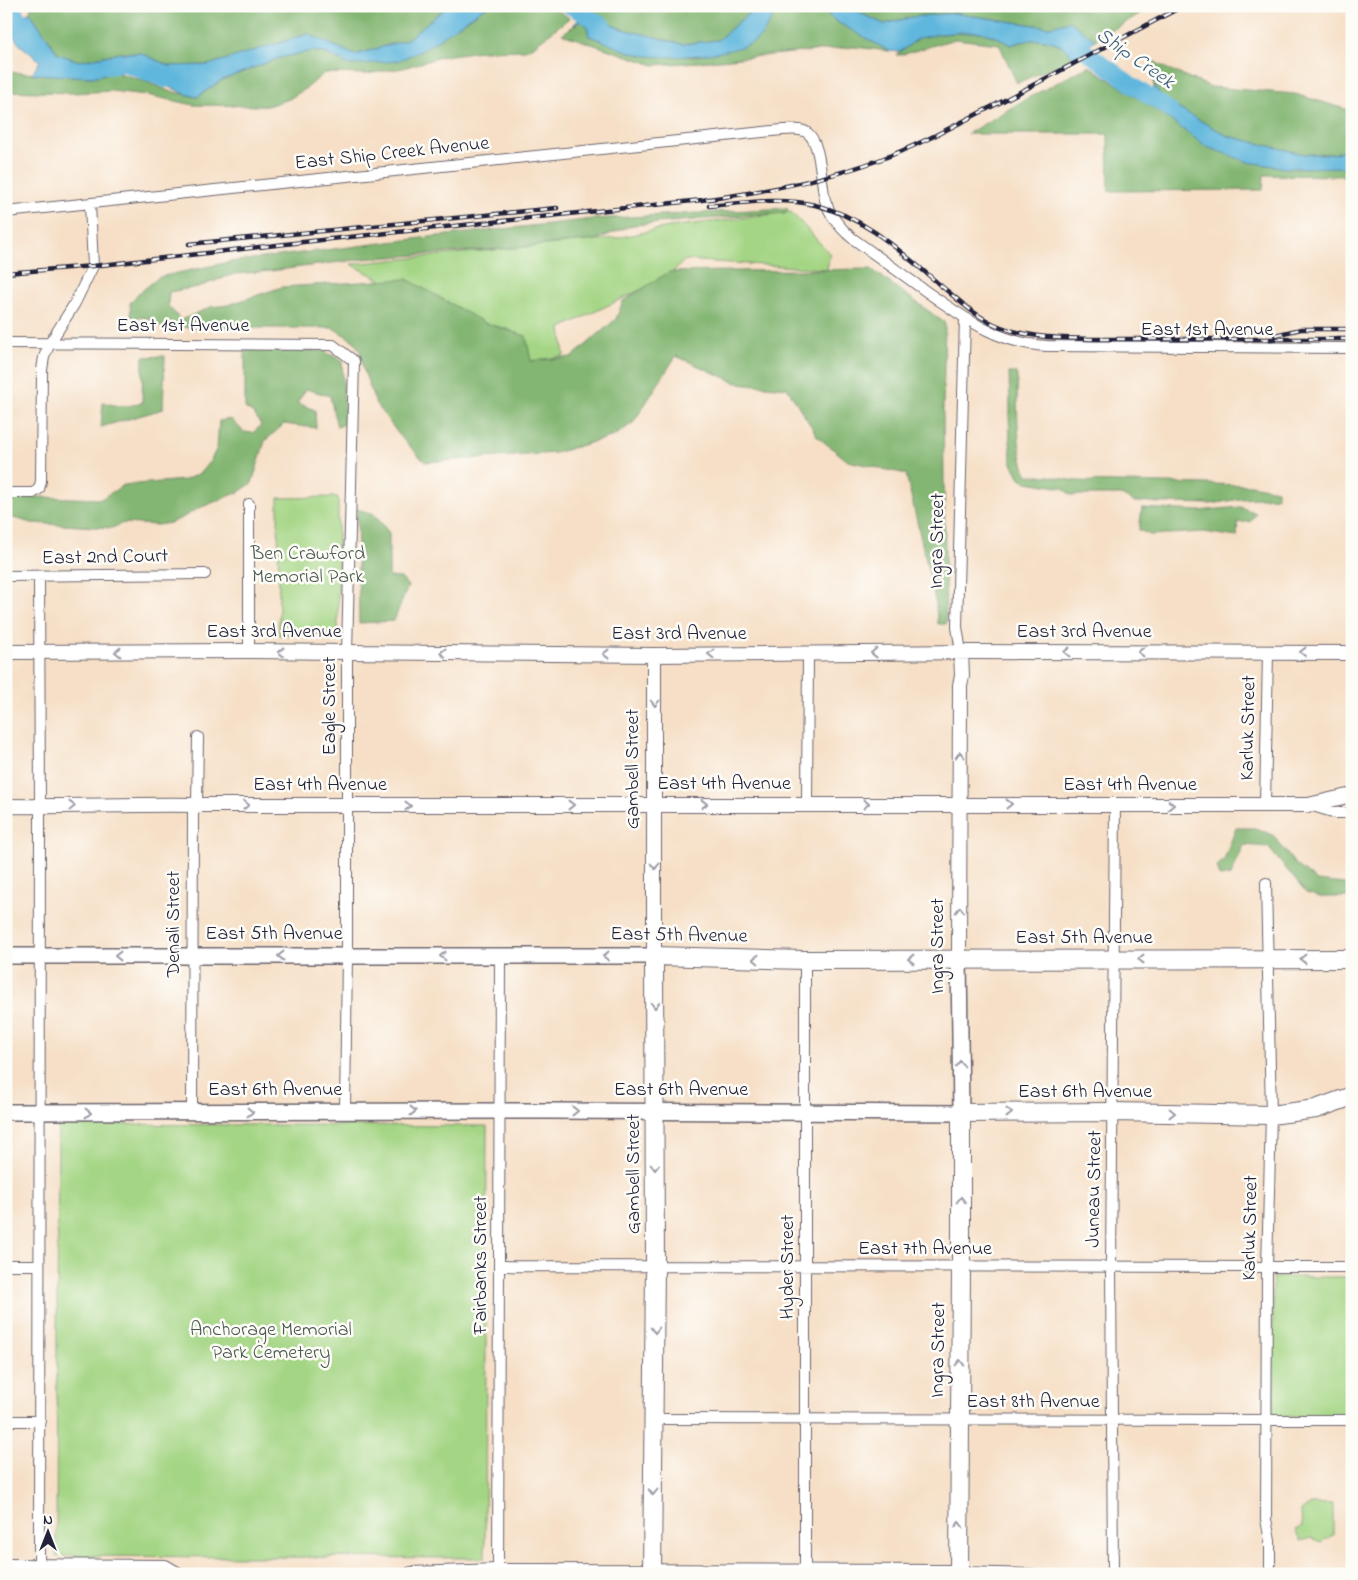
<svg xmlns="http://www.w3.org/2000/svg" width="1358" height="1580" font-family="'Indie Flower',sans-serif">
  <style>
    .green { fill: #a4d584; stroke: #637c60 }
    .forest { fill: #83b672; stroke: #526c56 }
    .water { fill: #60b7dd; stroke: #416c8c }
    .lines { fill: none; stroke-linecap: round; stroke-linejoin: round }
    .river { stroke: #60b7dd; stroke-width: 16 }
    .street-casing { stroke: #6c646c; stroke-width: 12 }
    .secondary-casing { stroke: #6c646c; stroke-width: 16 }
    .primary-casing { stroke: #6c646c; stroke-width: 18 }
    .highway-casing { stroke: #6c646c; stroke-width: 20 }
    .street { stroke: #fff; stroke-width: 10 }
    .secondary { stroke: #fff; stroke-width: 14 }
    .primary { stroke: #fff; stroke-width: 15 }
    .highway { stroke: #fff; stroke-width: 18 }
    .rail-casing { stroke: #22223b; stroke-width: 4.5 }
    .rail { stroke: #fdfcf7; stroke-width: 2.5; stroke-dasharray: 8; stroke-linecap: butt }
    .oneway { stroke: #9c9ca7 }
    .labels { text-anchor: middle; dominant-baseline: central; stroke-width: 5; stroke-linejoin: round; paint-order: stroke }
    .street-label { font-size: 20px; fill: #22223b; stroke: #fdfcf7 }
    .park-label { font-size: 20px; fill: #495851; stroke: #fdfcf7 }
    .water-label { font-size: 21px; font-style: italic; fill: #3b5e7c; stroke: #fdfcf7 }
  </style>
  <rect width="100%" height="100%" fill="#fdfcf7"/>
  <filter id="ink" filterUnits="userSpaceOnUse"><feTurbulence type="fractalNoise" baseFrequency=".02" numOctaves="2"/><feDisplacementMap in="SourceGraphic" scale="10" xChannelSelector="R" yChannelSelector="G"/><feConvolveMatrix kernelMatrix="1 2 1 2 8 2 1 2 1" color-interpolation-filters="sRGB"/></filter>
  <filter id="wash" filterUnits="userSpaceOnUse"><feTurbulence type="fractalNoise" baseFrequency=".0096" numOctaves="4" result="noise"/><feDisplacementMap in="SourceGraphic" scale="20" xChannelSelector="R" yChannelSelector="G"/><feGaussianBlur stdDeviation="1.12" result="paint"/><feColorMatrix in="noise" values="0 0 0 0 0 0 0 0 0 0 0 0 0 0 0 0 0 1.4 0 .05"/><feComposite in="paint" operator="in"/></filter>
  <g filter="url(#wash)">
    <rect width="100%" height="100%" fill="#f6dfc6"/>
    <path class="green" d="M 791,212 L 830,254 L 827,269 L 685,260 L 669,276 L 561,328 L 564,356 L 530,361 L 511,330 L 440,312 L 351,264 L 617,238 L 669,227 Z
      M 338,497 L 338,633 L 279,635 L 278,498 Z
      M 58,1124 L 487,1126 L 485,1558 L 56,1556 Z
      M 1273,1277 L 1352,1277 L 1352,1416 L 1273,1417 Z
      M 1311,1504 L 1333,1504 L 1333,1535 L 1321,1542 L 1311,1538 L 1301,1541 L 1296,1530 L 1302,1527 L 1301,1511 Z"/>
    <path class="forest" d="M 31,6 L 448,6 L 406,40 L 355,55 L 308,34 L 208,65 L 169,66 L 141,53 L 120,53 L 79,61 L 58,54 L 30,12 Z
      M 489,6 L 552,6 L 569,18 L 535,45 L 525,50 L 480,51 L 444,56 L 403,68 L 366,74 L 324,73 L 308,87 L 289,99 L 267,106 L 194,105 L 147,95 L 111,91 L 73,93 L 6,91 L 6,72 L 92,77 L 114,72 L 142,80 L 169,91 L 197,97 L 222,80 L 279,58 L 312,51 L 325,53 L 350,65 L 464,22 L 484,8 Z
      M 581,6 L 757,6 L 718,40 L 682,44 L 619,28 Z
      M 777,6 L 818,6 L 838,22 L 889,51 L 854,47 L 699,62 L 654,65 L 562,34 L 581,21 L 587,26 L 589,36 L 600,40 L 692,57 L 745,45 L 771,20 Z
      M 852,6 L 1153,6 L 1095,40 L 1069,21 L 1049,27 L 953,13 L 912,17 L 884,24 L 860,13 Z
      M 981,32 L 999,38 L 1010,45 C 1036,37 1056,35 1074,58 L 1017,83 L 999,44 L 955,39 L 901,55 L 896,55 L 919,38 L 940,34 Z
      M 1153,61 L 1168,69 L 1211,87 L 1295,94 L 1352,111 L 1352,147 L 1333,154 L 1303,154 L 1228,136 L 1163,100 L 1154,85 Z
      M 1089,66 L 1177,124 L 1207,147 L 1352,167 L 1352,176 L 1264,175 L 1263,190 L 1109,191 L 1108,134 L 967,134 L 1024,100 Z
      M 787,208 L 788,212 L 633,225 L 595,240 L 499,249 L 363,259 L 271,271 L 234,274 L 198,287 L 169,292 L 168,306 L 181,320 L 211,307 L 228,305 L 282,287 L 407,279 L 485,323 L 526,336 L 531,361 L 572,357 L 616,319 L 623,301 L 669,272 L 871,269 L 945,323 L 943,409 L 946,624 L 938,624 L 935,600 L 906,474 L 848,461 L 818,437 L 787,388 L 737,383 L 676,356 L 633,423 L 614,436 L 555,453 L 425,462 L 400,436 L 376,404 L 363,368 L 360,351 L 354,341 L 333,328 L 235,328 L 153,326 L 149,318 L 131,317 L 130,303 L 138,294 L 159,277 L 229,262 L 430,237 L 594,219 Z
      M 245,350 L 324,351 L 342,361 L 345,424 L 337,427 L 330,396 L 306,389 L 297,403 L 315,410 L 316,428 L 284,424 L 265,441 L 252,483 L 239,492 L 197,509 L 182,518 L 170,523 L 157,525 L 123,523 L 112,528 L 32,523 L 6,516 L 6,496 L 101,499 L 124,485 L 185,480 L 200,473 L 210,461 L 217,448 L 219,421 L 231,419 L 244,432 L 253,433 L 261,425 L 255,415 L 245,408 Z
      M 165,356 L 163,409 L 101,427 L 103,402 C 117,407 127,407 142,403 L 143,357 Z
      M 1009,373 L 1017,373 C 1018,398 1015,455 1028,475 L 1049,476 L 1076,481 L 1251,485 L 1277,490 L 1277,497 L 1240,499 L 1211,504 L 1134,502 L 1121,495 L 1071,495 L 1063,488 L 1027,482 L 1020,478 L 1011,461 L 1009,416 L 1010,412 Z
      M 1240,507 L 1256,513 L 1250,522 L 1238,522 L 1237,537 L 1204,532 L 1150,535 L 1139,530 L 1142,508 L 1198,511 Z
      M 357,509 L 374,514 L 389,533 L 389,577 L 401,578 L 408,586 L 394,621 L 359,623 Z
      M 1236,828 L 1255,828 L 1273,835 L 1294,863 L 1317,881 L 1352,885 L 1352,897 L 1320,897 L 1306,893 L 1268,847 L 1244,845 L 1231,875 L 1220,877 L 1217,866 L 1224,860 Z"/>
    <path class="water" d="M 448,6 L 489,6 L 484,8 L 423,50 L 397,61 L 350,65 L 325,53 L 312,51 L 279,58 L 222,80 L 197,97 C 173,92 155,78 135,65 L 114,72 L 92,77 L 32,74 L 40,61 L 19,44 L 6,25 L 30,12 L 58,54 L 79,61 L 120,53 L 141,53 L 169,66 L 208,65 L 308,34 L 355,55 L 406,40 Z
      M 757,6 L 777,6 C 772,17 768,28 760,37 C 743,55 664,60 640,55 C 622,51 605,41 589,36 L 587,26 L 581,21 L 573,25 L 589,11 L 619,28 L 682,44 L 718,40 Z
      M 818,6 L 852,6 L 860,13 L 884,24 L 912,17 L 953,13 L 1048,27 L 1069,21 L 1095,40 L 1074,58 C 1056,35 1036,37 1010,45 L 999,38 L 981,32 L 965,32 L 940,34 L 919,38 L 900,52 L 889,51 L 837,22 Z
      M 1154,85 L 1163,100 L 1228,136 L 1303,154 L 1333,154 L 1352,147 L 1352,167 L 1286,168 L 1248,162 L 1207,147 L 1152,107 Z"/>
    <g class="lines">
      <path class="river" d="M 13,6 L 18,18 L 29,35
        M 569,6 L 603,25
        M 1065,38 L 1069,39 L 1135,87 L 1170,110
        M 109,67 L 125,64 L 166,80"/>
    </g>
  </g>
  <g filter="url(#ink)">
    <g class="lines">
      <defs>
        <path id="street" d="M 6,212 L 782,130 C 790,130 799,128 806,132 C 821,140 821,183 825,200 C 830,216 840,228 852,238 C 877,256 902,274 927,292 C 966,319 997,343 1047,346 L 1352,348
          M 6,343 L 333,345 L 354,361 L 347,653 L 347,956 L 345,1111
          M 6,493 L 33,493 L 39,489 L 41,481 L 42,370 L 44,357 L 50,343 L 75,303 L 93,266 L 90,204
          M 249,504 L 249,651
          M 6,576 L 205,574
          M 39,576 L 40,807 L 39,1574
          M 961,652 L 957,627 L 965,319
          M 807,804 L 808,654
          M 1265,805 L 1268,652
          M 1309,805 L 1336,813 L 1352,813
          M 1266,883 L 1271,1115 L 1267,1267 L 1266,1519 L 1270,1541 L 1270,1574
          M 192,1112 L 193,813 L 197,805 L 198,737
          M 6,1265 L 39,1265
          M 499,1266 L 1352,1267
          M 654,1419 L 1352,1420
          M 6,1421 L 40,1421
          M 959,1572 L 1032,1574
          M 498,1574 L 500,956
          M 805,1574 L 805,960
          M 1113,1574 L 1111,1267 L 1115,805"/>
        <path id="secondary" d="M 6,652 L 249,651 L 654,655 L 972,652 L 1352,653
          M 654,655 L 654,956
          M 6,806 C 69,807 133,804 196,805 C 566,806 937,803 1308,805 L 1352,795
          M 959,959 L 960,685 L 962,676 L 961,652
          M 6,1566 L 165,1567 L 177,1574
          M 411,1574 L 498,1571 L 959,1572"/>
        <path id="primary" d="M 6,956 L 654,956
          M 6,1112 L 547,1111 L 961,1113 L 959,959"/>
        <path id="highway" d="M 652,1574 L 655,1267 L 654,956 L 805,960 L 1352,959
          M 959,1574 L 961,1267 L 961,1113 L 1113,1112 L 1271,1115 L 1316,1109 L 1352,1096"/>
      </defs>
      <use href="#street" class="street-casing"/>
      <use href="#secondary" class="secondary-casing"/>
      <use href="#primary" class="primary-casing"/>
      <use href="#highway" class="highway-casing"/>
      <use href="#street" class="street"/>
      <use href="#secondary" class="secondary"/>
      <use href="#primary" class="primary"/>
      <use href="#highway" class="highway"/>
      <defs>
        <path id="rail" d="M 709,206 C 744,203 780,197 815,205 C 870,218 909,260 951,294 C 964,305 978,317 994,324 C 1024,338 1059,338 1091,339 L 1352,339
          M 189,244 L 557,208
          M 6,273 L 93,266 L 312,241 L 702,200 C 763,192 821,181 879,160 C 920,145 959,123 999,103 C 1060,71 1122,38 1183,6
          M 1275,335 L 1301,329 L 1350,329"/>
      </defs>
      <use href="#rail" class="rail-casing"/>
      <use href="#rail" class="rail"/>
    </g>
    <defs><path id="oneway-chevron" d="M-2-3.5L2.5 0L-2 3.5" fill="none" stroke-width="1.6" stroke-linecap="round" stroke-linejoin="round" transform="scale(1.25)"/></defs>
    <g class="oneway">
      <use href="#oneway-chevron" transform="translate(118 652) rotate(180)"/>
      <use href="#oneway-chevron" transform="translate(281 652) rotate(-179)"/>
      <use href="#oneway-chevron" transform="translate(1067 652) rotate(-180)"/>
      <use href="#oneway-chevron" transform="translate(1141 652) rotate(-180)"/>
      <use href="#oneway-chevron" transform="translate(1303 652) rotate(-180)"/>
      <use href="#oneway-chevron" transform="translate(443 653) rotate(-180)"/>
      <use href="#oneway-chevron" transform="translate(874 653) rotate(179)"/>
      <use href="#oneway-chevron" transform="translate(606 654) rotate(-180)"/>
      <use href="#oneway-chevron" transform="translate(711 654) rotate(180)"/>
      <use href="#oneway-chevron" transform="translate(655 703) rotate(90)"/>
      <use href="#oneway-chevron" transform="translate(960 755) rotate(-91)"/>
      <use href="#oneway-chevron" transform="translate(704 804)"/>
      <use href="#oneway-chevron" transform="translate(866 804)"/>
      <use href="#oneway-chevron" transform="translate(1009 804)"/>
      <use href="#oneway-chevron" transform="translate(246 805) rotate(1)"/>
      <use href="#oneway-chevron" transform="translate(571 805)"/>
      <use href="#oneway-chevron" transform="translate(1171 805)"/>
      <use href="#oneway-chevron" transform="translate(72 806) rotate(-1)"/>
      <use href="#oneway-chevron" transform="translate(408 806)"/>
      <use href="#oneway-chevron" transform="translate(655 866) rotate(90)"/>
      <use href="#oneway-chevron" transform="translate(960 910) rotate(-90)"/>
      <use href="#oneway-chevron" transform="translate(118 956) rotate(180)"/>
      <use href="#oneway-chevron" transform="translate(281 956) rotate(-180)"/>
      <use href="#oneway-chevron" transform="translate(443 956) rotate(180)"/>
      <use href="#oneway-chevron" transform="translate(606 956) rotate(180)"/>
      <use href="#oneway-chevron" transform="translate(756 959) rotate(-178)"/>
      <use href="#oneway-chevron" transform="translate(911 959) rotate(180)"/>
      <use href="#oneway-chevron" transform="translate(1141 959) rotate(-180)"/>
      <use href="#oneway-chevron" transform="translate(1303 959) rotate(-180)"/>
      <use href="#oneway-chevron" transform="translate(655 1005) rotate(90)"/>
      <use href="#oneway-chevron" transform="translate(960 1064) rotate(-90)"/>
      <use href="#oneway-chevron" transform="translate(413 1111)"/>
      <use href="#oneway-chevron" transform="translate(575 1111)"/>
      <use href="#oneway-chevron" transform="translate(250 1112)"/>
      <use href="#oneway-chevron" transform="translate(88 1113)"/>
      <use href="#oneway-chevron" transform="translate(1009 1113)"/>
      <use href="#oneway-chevron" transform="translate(1172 1113) rotate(1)"/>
      <use href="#oneway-chevron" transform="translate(655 1167) rotate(90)"/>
      <use href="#oneway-chevron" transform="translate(961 1200) rotate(-90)"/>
      <use href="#oneway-chevron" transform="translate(655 1330) rotate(90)"/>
      <use href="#oneway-chevron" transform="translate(960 1363) rotate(-89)"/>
      <use href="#oneway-chevron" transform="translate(653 1492) rotate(91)"/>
      <use href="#oneway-chevron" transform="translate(959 1525) rotate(-90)"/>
    </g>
  </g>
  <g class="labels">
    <g class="street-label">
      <text transform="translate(392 154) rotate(-6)">East Ship Creek Avenue</text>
      <text x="183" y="326">East 1st Avenue</text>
      <text x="1207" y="330">East 1st Avenue</text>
      <text transform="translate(938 541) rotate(-89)">Ingra Street</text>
      <text transform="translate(105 558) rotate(-1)">East 2nd Court</text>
      <text x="274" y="632">East 3rd Avenue</text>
      <text x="1084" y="632">East 3rd Avenue</text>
      <text x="679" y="634">East 3rd Avenue</text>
      <text transform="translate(330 706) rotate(-90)">Eagle Street</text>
      <text transform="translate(1249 728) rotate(-89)">Karluk Street</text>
      <text transform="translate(633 769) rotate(-90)">Gambell Street</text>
      <text x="724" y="784">East 4th Avenue</text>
      <text x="320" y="785">East 4th Avenue</text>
      <text x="1130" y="785">East 4th Avenue</text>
      <text transform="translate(174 924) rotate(-90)">Denali Street</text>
      <text x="274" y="934">East 5th Avenue</text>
      <text transform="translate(679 936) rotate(1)">East 5th Avenue</text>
      <text x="1084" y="938">East 5th Avenue</text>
      <text transform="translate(938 946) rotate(-90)">Ingra Street</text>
      <text x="275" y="1090">East 6th Avenue</text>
      <text x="681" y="1090">East 6th Avenue</text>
      <text x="1085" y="1092">East 6th Avenue</text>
      <text transform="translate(634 1174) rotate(-90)">Gambell Street</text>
      <text transform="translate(1095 1189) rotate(-89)">Juneau Street</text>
      <text transform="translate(1251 1228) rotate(-89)">Karluk Street</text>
      <text x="925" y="1249">East 7th Avenue</text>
      <text transform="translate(481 1265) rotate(-90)">Fairbanks Street</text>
      <text transform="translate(788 1267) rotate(-90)">Hyder Street</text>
      <text transform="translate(939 1350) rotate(-89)">Ingra Street</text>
      <text x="1033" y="1402">East 8th Avenue</text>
    </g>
    <g class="park-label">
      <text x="308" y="554">Ben Crawford<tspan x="308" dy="23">Memorial Park</tspan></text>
      <text x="271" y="1330">Anchorage Memorial<tspan x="271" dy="23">Park Cemetery</tspan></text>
    </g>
    <g class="water-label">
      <text transform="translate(1135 59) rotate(35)">Ship Creek</text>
    </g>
  </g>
  <rect width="1358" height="1580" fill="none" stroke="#fdfcf7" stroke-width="25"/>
  <g transform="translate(48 1532)" stroke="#fdfcf7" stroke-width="4" paint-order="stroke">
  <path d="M0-4L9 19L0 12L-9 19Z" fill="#22223b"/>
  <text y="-8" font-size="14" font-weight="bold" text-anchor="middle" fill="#22223b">N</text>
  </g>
</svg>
